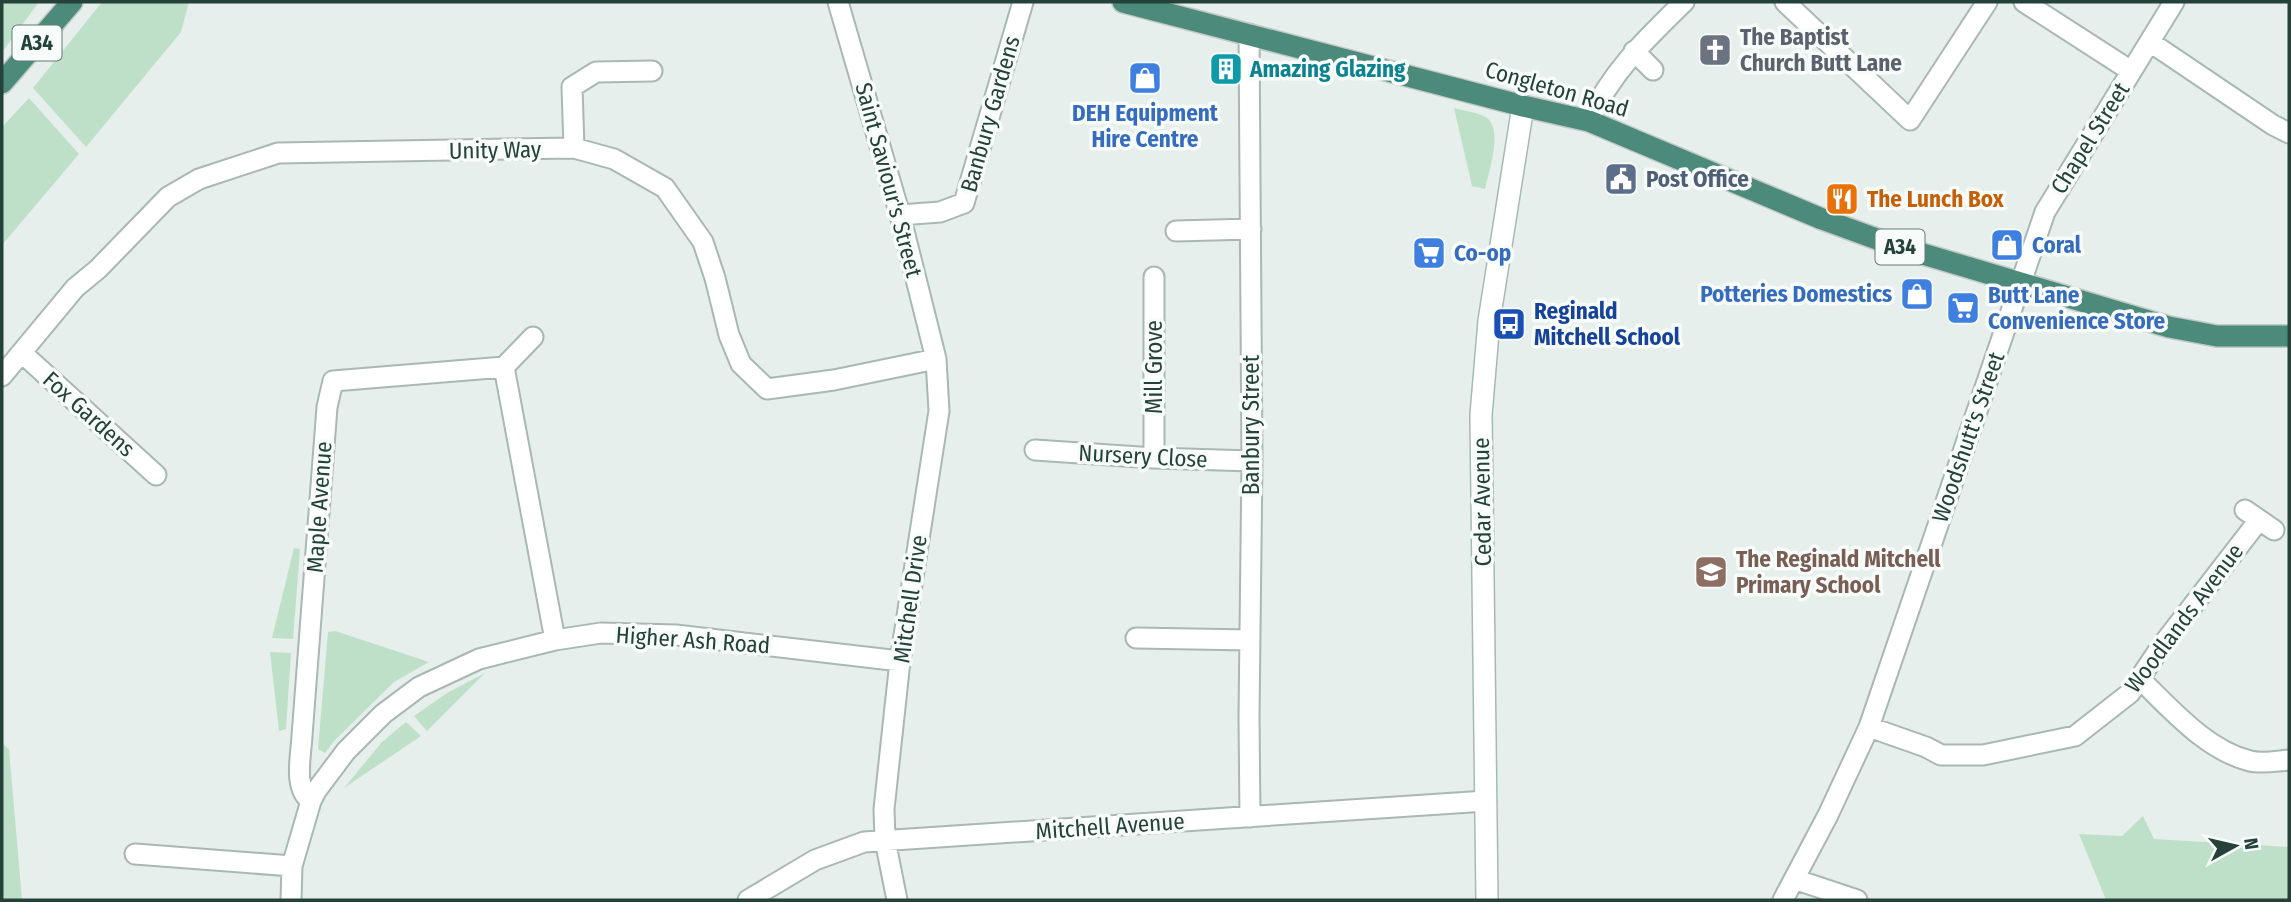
<svg xmlns="http://www.w3.org/2000/svg" width="2291" height="902" font-family="'Fira Sans Condensed',sans-serif">
  <style>
    .green { fill: #bfe0c8 }
    .lines { fill: none; stroke-linecap: round; stroke-linejoin: round }
    .minor-casing { stroke: #a8b8b2; stroke-width: 23 }
    .secondary-casing { stroke: #a4bbb3; stroke-width: 24 }
    .trunk-casing { stroke: #c2cac8; stroke-width: 24 }
    .minor { stroke: #fff; stroke-width: 19 }
    .secondary { stroke: #fff; stroke-width: 21 }
    .trunk { stroke: #4c8a7c; stroke-width: 21 }
    .labels { text-anchor: middle; dominant-baseline: central; stroke-width: 7; stroke-linejoin: round; paint-order: stroke }
    .shield { fill: #f7fbf9; stroke: #637a73; stroke-width: 2 }
    .shield-label { font-size: 21px; font-weight: bold; fill: #24423a }
    .worship-label { font-size: 23px; font-weight: bold; fill: #5b616d; stroke: #f7fbf9; text-anchor: start }
    .culture-label { font-size: 23px; font-weight: bold; fill: #0d838f; stroke: #f7fbf9; text-anchor: start }
    .street-label { font-size: 23px; fill: #24423a; stroke: #f7fbf9 }
    .shop-label { font-size: 23px; font-weight: bold; fill: #366cbe; stroke: #f7fbf9; text-anchor: start }
    .service-label { font-size: 23px; font-weight: bold; fill: #4e5e75; stroke: #f7fbf9; text-anchor: start }
    .food-label { font-size: 23px; font-weight: bold; fill: #c56008; stroke: #f7fbf9; text-anchor: start }
    .transit-label { font-size: 23px; font-weight: bold; fill: #164399; stroke: #f7fbf9; text-anchor: start }
    .education-label { font-size: 23px; font-weight: bold; fill: #785e54; stroke: #f7fbf9; text-anchor: start }
  </style>
  <rect width="100%" height="100%" fill="#e6efeb"/>
  <path class="green" d="M 2,2 L 39,2 L 3,51 L 2,50 Z
    M 102,2 L 189,2 L 181,32 L 86,147 L 33,88 Z
    M 29,98 L 79,154 L 2,245 L 2,127 Z
    M 1454,108 C 1464,111 1479,112 1487,118 C 1503,130 1489,171 1485,189 L 1472,186 Z
    M 294,548 L 300,549 L 293,639 L 272,638 Z
    M 335,631 L 429,662 L 394,682 L 335,740 L 325,753 L 318,749 L 328,632 Z
    M 270,652 L 291,653 L 286,729 L 279,731 Z
    M 485,673 L 427,731 L 414,716 L 447,693 Z
    M 406,722 L 421,736 L 344,788 L 382,742 Z
    M 2,743 L 9,749 L 22,900 L 2,900 Z
    M 2143,816 L 2154,839 L 2289,847 L 2289,900 L 2106,900 L 2079,834 L 2122,836 Z"/>
  <g class="lines">
    <defs>
      <path id="minor" d="M 838,2 L 900,215 L 936,359 L 939,411 L 900,661 L 884,809 L 885,840 L 897,900
        M 1785,2 L 1910,120 L 1987,2
        M 2024,2 L 2131,71
        M 1249,34 L 1252,461 L 1249,717 L 1250,817
        M 2150,42 L 2273,125 L 2289,133
        M 1634,51 L 1653,70
        M 1589,121 C 1611,72 1646,39 1684,2
        M 574,148 L 572,87 L 596,72 L 652,71
        M 900,215 L 940,212 L 964,203 L 1023,2
        M 1176,231 L 1251,229
        M 22,353 L 156,475
        M 504,367 L 533,337
        M 2,376 L 75,288 L 98,269 L 168,197 L 199,179 L 278,153 L 574,148 L 614,159 L 665,188 L 703,242 L 715,278 L 729,335 L 741,364 L 767,389 L 834,380 L 936,359
        M 1035,450 L 1154,458 L 1252,461
        M 1154,458 L 1154,277
        M 2245,510 L 2274,530
        M 1136,638 L 1250,640
        M 2140,679 C 2171,709 2206,750 2250,761 C 2262,764 2277,761 2289,760
        M 1869,727 L 1926,747 L 1941,755 L 1983,755 L 2075,736 L 2130,693 L 2160,648 L 2259,520
        M 311,801 C 293,788 301,756 302,736 L 327,407 L 333,381 L 504,367 L 555,640
        M 135,854 L 292,866
        M 1794,879 L 1857,900
        M 291,900 L 292,866 L 311,801 L 316,791 L 346,751 L 383,714 L 419,687 L 479,659 L 555,640 L 601,633 L 676,635 L 900,661
        M 748,900 L 815,860 L 864,842 L 1486,801
        M 1783,900 L 1828,815 L 1869,727 L 2045,212 L 2174,2"/>
      <path id="secondary" d="M 1487,900 L 1481,415 L 1489,321 L 1523,106"/>
      <path id="trunk" d="M 1123,2 L 1523,106 L 1589,121 L 1822,219 L 1896,246 L 2169,327 L 2217,336 L 2289,336
        M 2,83 L 72,2"/>
    </defs>
    <use href="#minor" class="minor-casing"/>
    <use href="#secondary" class="secondary-casing"/>
    <use href="#trunk" class="trunk-casing"/>
    <use href="#minor" class="minor"/>
    <use href="#secondary" class="secondary"/>
    <use href="#trunk" class="trunk"/>
  </g>
  <defs>
    <symbol id="church-square" viewBox="-11 -11 22 22"><rect x="-9" y="-9" width="18" height="18" rx="4" fill="#6b7280" stroke="#f7fbf9"/><path d="M-1.2-6h2.4v3.5h3.3v2.4h-3.3V6h-2.4V-.1h-3.3v-2.4h3.3Z" fill="#fff"/></symbol>
    <symbol id="building-square" viewBox="-11 -11 22 22"><rect x="-9" y="-9" width="18" height="18" rx="4" fill="#0f9aa8" stroke="#f7fbf9"/><path d="M-4-6H4V6H1V3H-1V6H-4ZM-2.5-4.3h1.7v1.8h-1.7ZM.8-4.3h1.7v1.8H.8ZM-2.5-1h1.7V.8h-1.7ZM.8-1h1.7V.8H.8Z" fill="#fff"/></symbol>
    <symbol id="shop-square" viewBox="-11 -11 22 22"><rect x="-9" y="-9" width="18" height="18" rx="4" fill="#3f7fe0" stroke="#f7fbf9"/><path d="M-5-2.5h2.3a2.7 3.5 0 0 1 5.4 0H5L5.5 6h-11ZM-1.5-2.5h3a1.5 2.3 0 0 0-3 0Z" fill="#fff"/></symbol>
    <symbol id="civic-square" viewBox="-11 -11 22 22"><rect x="-9" y="-9" width="18" height="18" rx="4" fill="#5c6f8a" stroke="#f7fbf9"/><path d="M-.6-6.5H3V-4.5H.6V-3L4-1V1h2V6H-6V1h2V-1L-.6-3ZM-1.2 2.5V6h2.4V2.5Z" fill="#fff"/></symbol>
    <symbol id="restaurant-square" viewBox="-11 -11 22 22"><rect x="-9" y="-9" width="18" height="18" rx="4" fill="#e8710a" stroke="#f7fbf9"/><path d="M-5-6h1v4h1v-4h1v4h1v-4h1v5L-1.5 .5V6h-2V.5L-5-1ZM5-6V6H3V1.5H1.5Q1.5-4 5-6Z" fill="#fff"/></symbol>
    <symbol id="supermarket-square" viewBox="-11 -11 22 22"><rect x="-9" y="-9" width="18" height="18" rx="4" fill="#3f7fe0" stroke="#f7fbf9"/><path d="M-6-5.5h2.5l.6 2H6L4.5 2H-2.5L-4.4-4H-6ZM-1.5 3.2a1.3 1.3 0 1 0 .1 0ZM3 3.2a1.3 1.3 0 1 0 .1 0Z" fill="#fff"/></symbol>
    <symbol id="bus-square" viewBox="-11 -11 22 22"><rect x="-9" y="-9" width="18" height="18" rx="4" fill="#1a4fb4" stroke="#f7fbf9"/><path d="M-5-6H5V4H4V6H2V4H-2V6H-4V4H-5ZM-3.5-4V0h7V-4ZM-3.5 1.2v1.5H-2V1.2ZM2 1.2v1.5H3.5V1.2Z" fill="#fff"/></symbol>
    <symbol id="school-square" viewBox="-11 -11 22 22"><rect x="-9" y="-9" width="18" height="18" rx="4" fill="#8d6e63" stroke="#f7fbf9"/><path d="M0-5L7-2L0 1L-7-2ZM-4 1L0 2.5L4 1V4Q0 6-4 4Z" fill="#fff"/></symbol>
  </defs>
  <g fill-rule="evenodd">
    <use href="#church-square" x="1696" y="31" width="38" height="38"/>
    <use href="#building-square" x="1207" y="50" width="38" height="38"/>
    <use href="#shop-square" x="1126" y="59" width="38" height="38"/>
    <use href="#civic-square" x="1602" y="160" width="38" height="38"/>
    <use href="#restaurant-square" x="1823" y="180" width="38" height="38"/>
    <use href="#shop-square" x="1988" y="226" width="38" height="38"/>
    <use href="#supermarket-square" x="1410" y="234" width="38" height="38"/>
    <use href="#shop-square" x="1898" y="275" width="38" height="38"/>
    <use href="#supermarket-square" x="1944" y="289" width="38" height="38"/>
    <use href="#bus-square" x="1490" y="305" width="38" height="38"/>
    <use href="#school-square" x="1692" y="553" width="38" height="38"/>
  </g>
  <g class="labels">
    <g class="shield">
      <rect x="12.5" y="25.5" width="49" height="35" rx="5"/>
      <rect x="1875.5" y="229.5" width="49" height="35" rx="5"/>
    </g>
    <g class="shield-label">
      <text x="37" y="43">A34</text>
      <text x="1900" y="247">A34</text>
    </g>
    <g class="worship-label">
      <text x="1740" y="37">The Baptist<tspan x="1740" dy="26">Church Butt Lane</tspan></text>
    </g>
    <g class="culture-label">
      <text x="1250" y="69">Amazing Glazing</text>
    </g>
    <g class="street-label">
      <text transform="translate(1557 89) rotate(16)">Congleton Road</text>
      <text transform="translate(990 114) rotate(-74)">Banbury Gardens</text>
      <text transform="translate(2090 138) rotate(-58)">Chapel Street</text>
      <text transform="translate(495 150) rotate(-1)">Unity Way</text>
      <text transform="translate(889 180) rotate(75)">Saint Saviour's Street</text>
      <text transform="translate(1154 367) rotate(-90)">Mill Grove</text>
      <text transform="translate(89 414) rotate(42)">Fox Gardens</text>
      <text transform="translate(1251 425) rotate(-90)">Banbury Street</text>
      <text transform="translate(1968 437) rotate(-71)">Woodshutt's Street</text>
      <text transform="translate(1143 456) rotate(3)">Nursery Close</text>
      <text transform="translate(1482 502) rotate(-91)">Cedar Avenue</text>
      <text transform="translate(319 507) rotate(-86)">Maple Avenue</text>
      <text transform="translate(910 599) rotate(-82)">Mitchell Drive</text>
      <text transform="translate(2184 618) rotate(-53)">Woodlands Avenue</text>
      <text transform="translate(693 640) rotate(4)">Higher Ash Road</text>
      <text transform="translate(1110 826) rotate(-4)">Mitchell Avenue</text>
    </g>
    <g class="shop-label">
      <text x="1145" y="113" text-anchor="middle">DEH Equipment<tspan x="1145" dy="26">Hire Centre</tspan></text>
      <text x="2032" y="245">Coral</text>
      <text x="1454" y="253">Co-op</text>
      <text x="1892" y="294" text-anchor="end">Potteries Domestics</text>
      <text x="1988" y="295">Butt Lane<tspan x="1988" dy="26">Convenience Store</tspan></text>
    </g>
    <g class="service-label">
      <text x="1646" y="179">Post Office</text>
    </g>
    <g class="food-label">
      <text x="1867" y="199">The Lunch Box</text>
    </g>
    <g class="transit-label">
      <text x="1534" y="311">Reginald<tspan x="1534" dy="26">Mitchell School</tspan></text>
    </g>
    <g class="education-label">
      <text x="1736" y="559">The Reginald Mitchell<tspan x="1736" dy="26">Primary School</tspan></text>
    </g>
  </g>
  <rect width="2291" height="902" fill="none" stroke="#24423a" stroke-width="7"/>
  <g transform="translate(2235 846) rotate(82)" stroke="#f7fbf9" stroke-width="5" paint-order="stroke">
  <path d="M0-5L12 26L0 18L-12 26Z" fill="#24423a"/>
  <text y="-10" font-size="19" font-weight="bold" text-anchor="middle" fill="#24423a">N</text>
  </g>
</svg>
